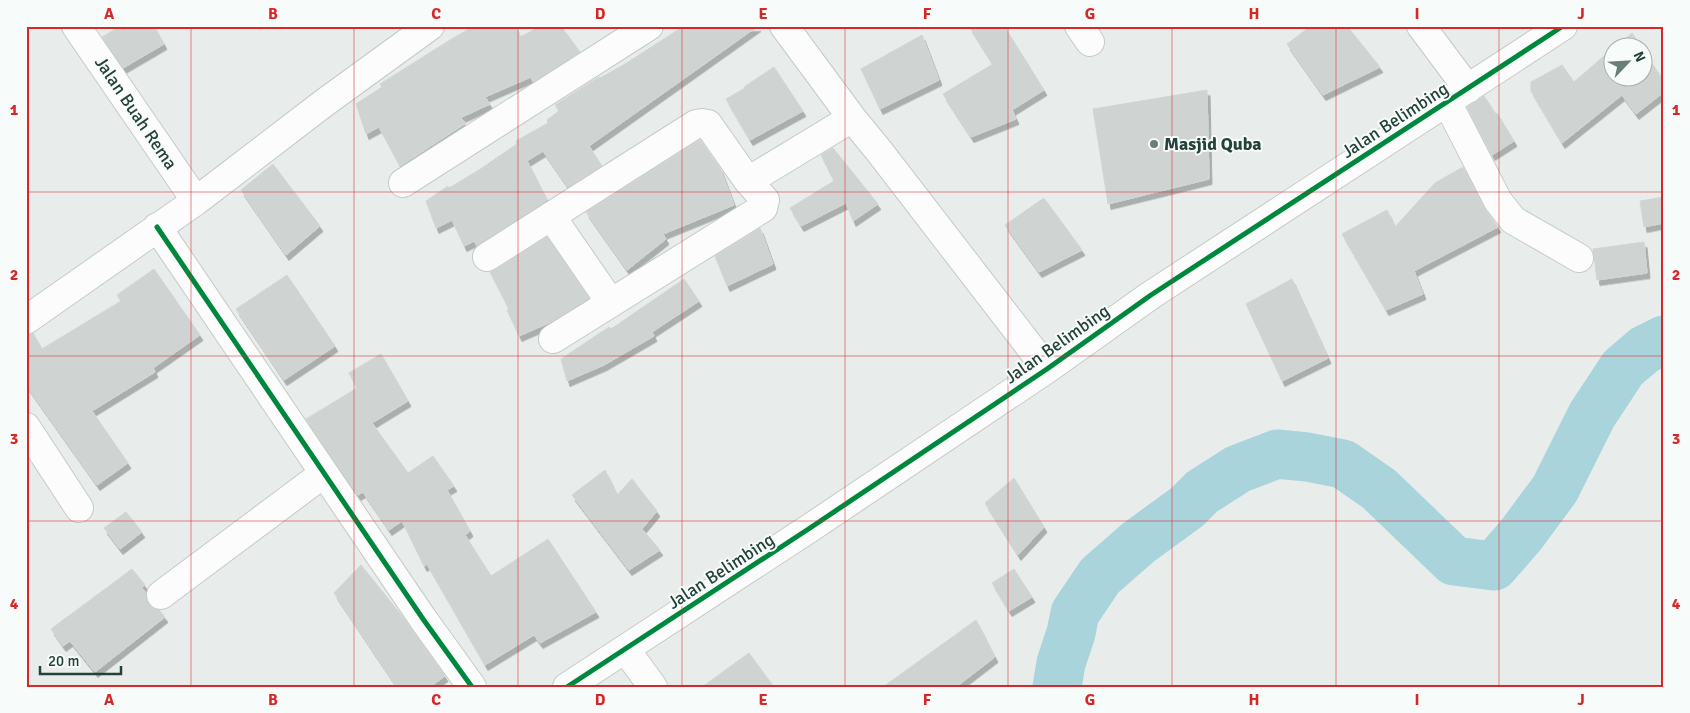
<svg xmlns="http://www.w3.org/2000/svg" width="1690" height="713" font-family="Signika,sans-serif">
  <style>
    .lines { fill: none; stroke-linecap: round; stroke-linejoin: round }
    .river { stroke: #a9d4db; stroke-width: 49 }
    .building { fill: #cfd4d2; stroke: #d1d6d4; filter: url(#shadow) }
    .minor-casing { stroke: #c5cac8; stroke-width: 30 }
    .minor { stroke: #fcfcfc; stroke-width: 28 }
    .cycleway-casing { stroke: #f7fbf9; stroke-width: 8 }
    .cycleway { stroke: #00873e; stroke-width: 5 }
    .grid { fill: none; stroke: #d62828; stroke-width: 1; stroke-opacity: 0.55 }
    .poi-dot { fill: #697e78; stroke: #f7fbf9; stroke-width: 2 }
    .labels { text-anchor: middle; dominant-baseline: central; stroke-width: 4; stroke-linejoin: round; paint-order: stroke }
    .street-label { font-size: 18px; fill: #24423a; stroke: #f7fbf9 }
    .poi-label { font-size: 18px; font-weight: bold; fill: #24423a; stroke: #f7fbf9; text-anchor: start }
    .neatline { fill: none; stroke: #d62828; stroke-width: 2 }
    .grid-label { font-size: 16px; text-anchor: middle; font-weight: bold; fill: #d62828 }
  </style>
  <defs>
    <filter id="shadow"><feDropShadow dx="3" dy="5.5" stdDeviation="0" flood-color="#0004"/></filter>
  </defs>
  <rect width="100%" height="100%" fill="#e8edeb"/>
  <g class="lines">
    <path class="river" d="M 1057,687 L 1061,663 L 1071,633 L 1075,613 L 1100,576 L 1139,542 L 1187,507 L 1202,492 L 1238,469 L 1277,454 L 1307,457 L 1343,464 L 1379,489 L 1454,561 L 1494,566 L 1521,535 L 1555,489 L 1592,415 L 1623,368 L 1644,350 L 1664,340"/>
  </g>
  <path class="building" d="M 121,26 L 154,26 L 164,44 L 123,68 L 102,37 Z
    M 474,26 L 515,26 L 520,37 L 541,26 L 561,26 L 580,52 L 533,82 L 531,77 L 485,97 L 490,104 L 460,118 L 466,123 L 400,166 L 379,127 L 366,134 L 356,104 L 382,87 L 380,84 L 450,40 Z
    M 684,26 L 758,26 L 589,146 L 602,166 L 568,187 L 543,151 L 527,161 L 547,200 L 477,246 L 474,241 L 464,246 L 452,220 L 436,228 L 426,201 L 448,186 L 449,188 L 479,170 L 517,144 L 516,141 L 548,123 L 547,120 L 559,111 L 555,105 L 599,77 L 600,78 L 625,64 Z
    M 969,26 L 1004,26 L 1044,90 L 1012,110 L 1016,119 L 971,137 L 943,94 L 993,64 Z
    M 1311,26 L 1347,26 L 1380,67 L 1323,95 L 1287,44 Z
    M 1632,33 L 1642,48 L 1615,48 Z
    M 922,35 L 939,80 L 880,109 L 861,69 Z
    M 1612,49 L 1612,78 L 1642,78 L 1642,49 L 1664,81 L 1664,92 L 1636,114 L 1622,95 L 1562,143 L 1531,91 L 1531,82 L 1562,65 L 1574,82 Z
    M 774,67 L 803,111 L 750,140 L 726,99 L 745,88 L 744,87 Z
    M 1207,90 L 1209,179 L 1108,204 L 1093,109 Z
    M 1484,96 L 1496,114 L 1497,113 L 1514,141 L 1492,155 L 1467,107 Z
    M 700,140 L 720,168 L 734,205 L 663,234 L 666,239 L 627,270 L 586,212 Z
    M 833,148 L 878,204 L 853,221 L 846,203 L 801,226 L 790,208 L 834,181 L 821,155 Z
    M 273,164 L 320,226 L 286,255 L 241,190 Z
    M 1463,167 L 1484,208 L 1498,227 L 1414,271 L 1423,294 L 1386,310 L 1342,234 L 1387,210 L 1395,227 L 1435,183 Z
    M 1664,197 L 1664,223 L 1644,227 L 1640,201 Z
    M 1044,198 L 1082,250 L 1039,272 L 1005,225 Z
    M 760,228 L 773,264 L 727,286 L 715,256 Z
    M 547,237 L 589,298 L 551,322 L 519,336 L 507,310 L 509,309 L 490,272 L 495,270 Z
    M 1644,242 L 1647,273 L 1597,280 L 1593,249 Z
    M 154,269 L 200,335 L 153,368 L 155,372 L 92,411 L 128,463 L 97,485 L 26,385 L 26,335 L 33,333 L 42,349 L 121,301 L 117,295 Z
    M 287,275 L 335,346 L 284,380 L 236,309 Z
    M 684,279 L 699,301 L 652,332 L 654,336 L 604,365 L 567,381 L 561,359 L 609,327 L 611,329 Z
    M 1292,279 L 1328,358 L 1282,381 L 1246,304 Z
    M 381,354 L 408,401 L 372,423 L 408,473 L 433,456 L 454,486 L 447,490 L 470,531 L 465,535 L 491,576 L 548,539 L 596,612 L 540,643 L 534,635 L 485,665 L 427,564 L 424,566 L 402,521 L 389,530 L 363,492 L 358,495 L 306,419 L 357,388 L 349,373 Z
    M 605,470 L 617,495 L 632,479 L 657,511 L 642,529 L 660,550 L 629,570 L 572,495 Z
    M 1014,478 L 1044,527 L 1018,555 L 985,503 Z
    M 126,512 L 142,532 L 120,549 L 104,528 Z
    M 361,565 L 402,616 L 445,676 L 430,687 L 397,687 L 334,593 Z
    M 132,569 L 145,585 L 142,588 L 146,593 L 146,597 L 148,604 L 154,609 L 159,610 L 165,617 L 95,672 L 70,641 L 63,646 L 51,629 Z
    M 1014,569 L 1032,597 L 1009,611 L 992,583 Z
    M 976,620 L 995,657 L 956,687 L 883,687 Z
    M 749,653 L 774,687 L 702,687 Z"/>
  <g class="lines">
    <defs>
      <path id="minor" d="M 76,26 L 196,201
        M 784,26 L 852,118 L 879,151 L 1047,369
        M 1079,26 L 1090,42
        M 1421,26 L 1468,89
        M 1447,102 L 1498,201 L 1513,220 L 1579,258
        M 403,183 L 649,26
        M 551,216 L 611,303
        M 157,227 L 423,619 L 472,687
        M 487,257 L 696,124 L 702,123 L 708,124 L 748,181
        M 26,320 L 196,201 L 324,103 L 430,26
        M 553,339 L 763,208 L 765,200 L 748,181 L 852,118
        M 26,427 L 79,508
        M 161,595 L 323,474
        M 626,650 L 653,687
        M 567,687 L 810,528 L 1047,369 L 1151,295 L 1563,26"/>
    </defs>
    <use href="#minor" class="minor-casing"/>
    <use href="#minor" class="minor"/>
    <defs>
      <path id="cycleway" d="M 157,227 L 423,619 L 472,687
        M 567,687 L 810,528 L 1047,369 L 1151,295 L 1563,26"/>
    </defs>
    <use href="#cycleway" class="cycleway-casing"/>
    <use href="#cycleway" class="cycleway"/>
  </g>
  <path class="grid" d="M 191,26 L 191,687M 354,26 L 354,687M 518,26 L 518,687M 682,26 L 682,687M 845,26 L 845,687M 1008,26 L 1008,687M 1172,26 L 1172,687M 1336,26 L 1336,687M 1499,26 L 1499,687M 26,192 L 1664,192M 26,356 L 1664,356M 26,521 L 1664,521"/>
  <circle class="poi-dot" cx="1154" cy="144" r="5"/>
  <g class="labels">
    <g class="street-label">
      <text transform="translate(136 113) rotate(56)">Jalan Buah Rema</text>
      <text transform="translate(1395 120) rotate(-33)">Jalan Belimbing</text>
      <text transform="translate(1057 344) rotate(-35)">Jalan Belimbing</text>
      <text transform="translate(721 571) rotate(-33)">Jalan Belimbing</text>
    </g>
    <g class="poi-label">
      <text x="1164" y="144">Masjid Quba</text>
    </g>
  </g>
  <rect width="1690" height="713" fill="none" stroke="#f7fbf9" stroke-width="55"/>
  <g transform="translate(1628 62) rotate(65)"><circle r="24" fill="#f7fbf9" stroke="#a3b1ad"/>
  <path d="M0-4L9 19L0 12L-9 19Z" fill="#697e78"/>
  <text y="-8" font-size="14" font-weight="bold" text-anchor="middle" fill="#24423a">N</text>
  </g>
  <path d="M40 666v8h81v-8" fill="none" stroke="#24423a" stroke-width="2.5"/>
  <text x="48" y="666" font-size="15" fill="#24423a" stroke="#f7fbf9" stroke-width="4" paint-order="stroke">20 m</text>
  <rect x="28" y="28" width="1634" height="658" class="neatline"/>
  <g class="grid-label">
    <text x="109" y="19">A</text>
    <text x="273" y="19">B</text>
    <text x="436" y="19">C</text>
    <text x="600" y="19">D</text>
    <text x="763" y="19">E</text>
    <text x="927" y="19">F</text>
    <text x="1090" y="19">G</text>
    <text x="1254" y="19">H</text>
    <text x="1417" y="19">I</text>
    <text x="1581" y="19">J</text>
    <text x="14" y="115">1</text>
    <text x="1676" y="115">1</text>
    <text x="14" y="280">2</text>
    <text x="1676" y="280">2</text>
    <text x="14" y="444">3</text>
    <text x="1676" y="444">3</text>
    <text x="14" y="609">4</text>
    <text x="1676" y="609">4</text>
    <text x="109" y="705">A</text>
    <text x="273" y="705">B</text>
    <text x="436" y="705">C</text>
    <text x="600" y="705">D</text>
    <text x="763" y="705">E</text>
    <text x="927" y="705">F</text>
    <text x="1090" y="705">G</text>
    <text x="1254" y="705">H</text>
    <text x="1417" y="705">I</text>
    <text x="1581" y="705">J</text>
  </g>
</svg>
